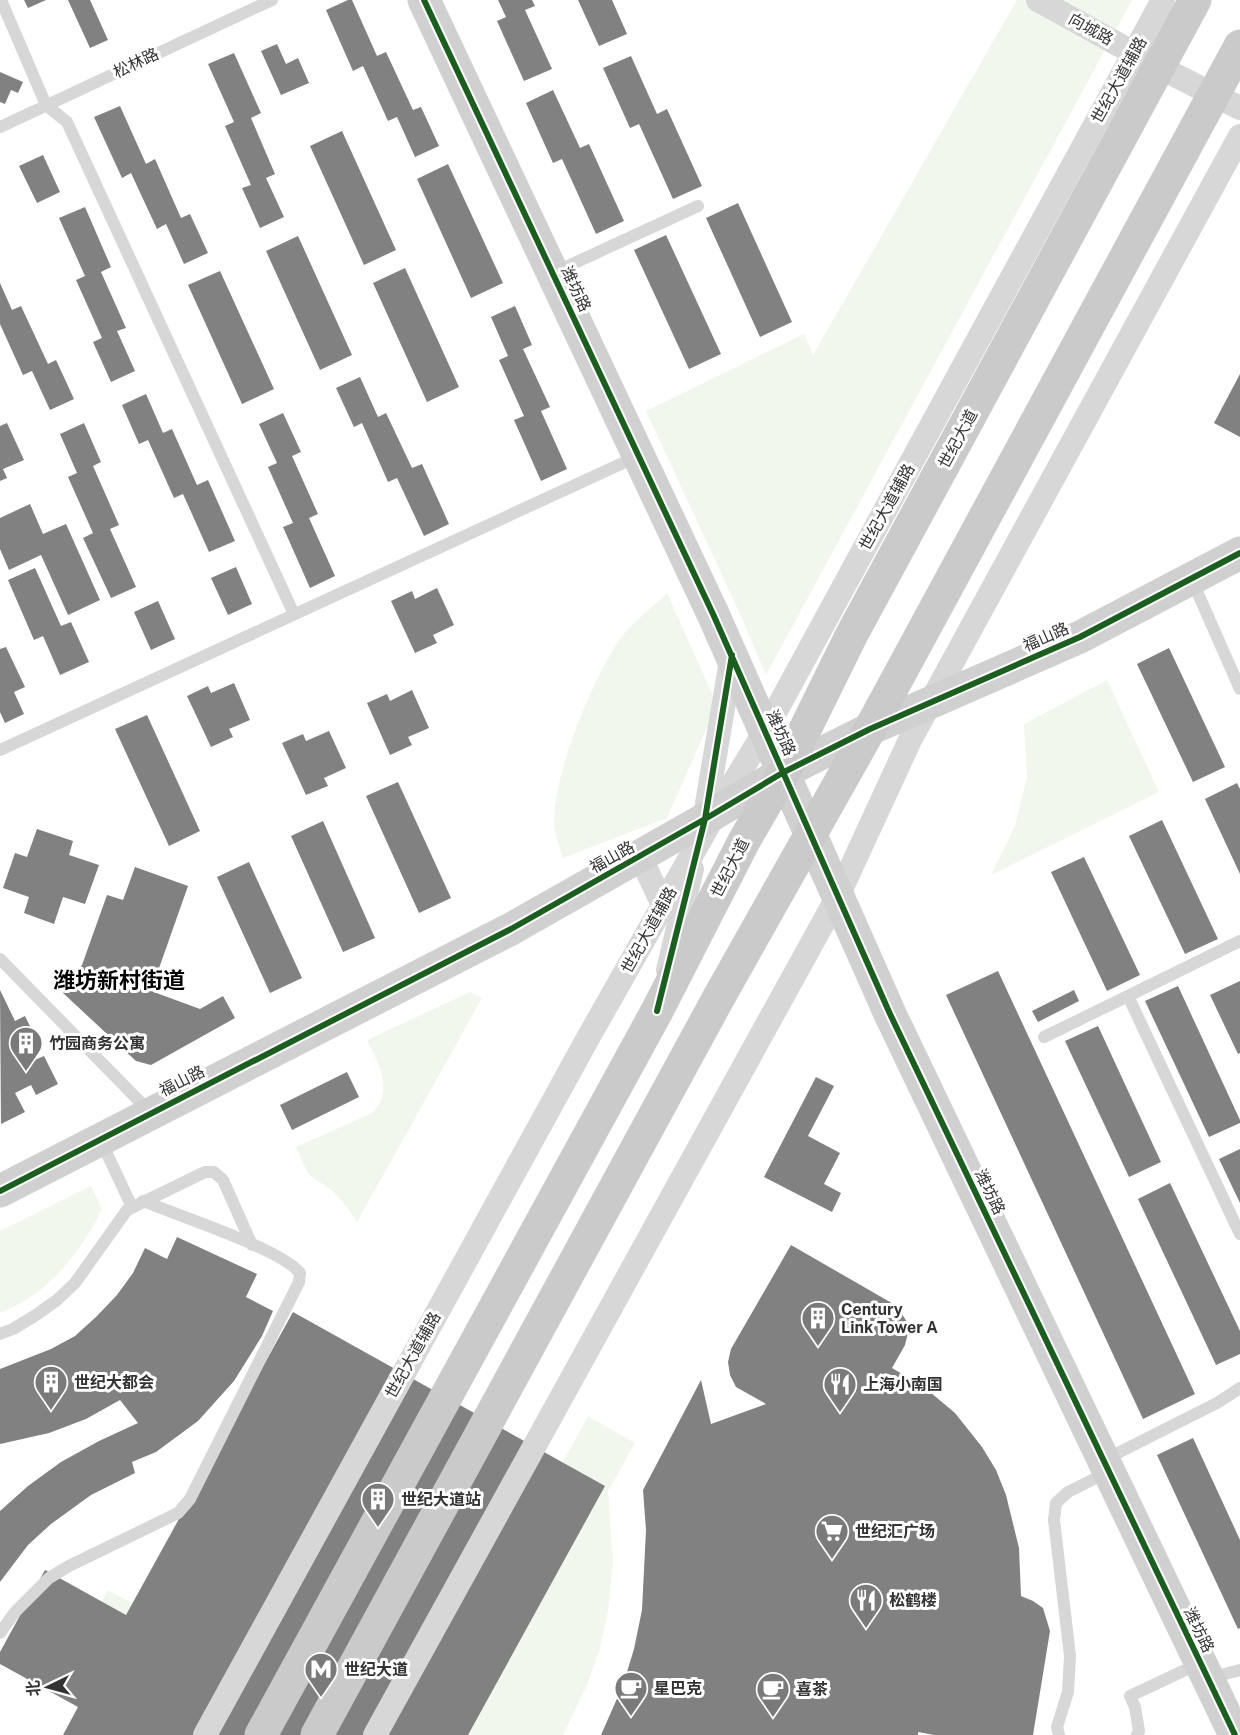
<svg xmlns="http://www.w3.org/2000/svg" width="1240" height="1735" font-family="'Public Sans','Noto Sans SC',sans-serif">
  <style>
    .green { fill: #f2f7ee }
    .building { fill: #818181 }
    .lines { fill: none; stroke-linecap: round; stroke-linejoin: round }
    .lane { stroke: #d7d7d7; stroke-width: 12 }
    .street { stroke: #d7d7d7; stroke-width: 24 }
    .secondary { stroke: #d0d0d0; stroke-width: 33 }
    .primary { stroke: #cacaca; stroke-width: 33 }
    .cycleway-casing { stroke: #fff; stroke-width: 10 }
    .cycleway { stroke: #1b5e20; stroke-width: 6 }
    .labels { text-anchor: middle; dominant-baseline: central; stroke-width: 6; stroke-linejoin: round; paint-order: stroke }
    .street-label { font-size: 16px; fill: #333; stroke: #fff }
    .poi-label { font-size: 16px; font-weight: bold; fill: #333; stroke: #fff; text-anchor: start }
    .district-label { font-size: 22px; font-weight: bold; fill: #000; stroke: #fff }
  </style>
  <rect width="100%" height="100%" fill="#fff"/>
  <path class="green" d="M 1017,0 L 1132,0 L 766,675 L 740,614 L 646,411 L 804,334 L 813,355 Z
    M 667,593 L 717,705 L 667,818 L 563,858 C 560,847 554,834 554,822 C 554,773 591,683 618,642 C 628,626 653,607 667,593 Z
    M 1107,680 L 1159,792 L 991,875 L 1015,826 L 1027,777 L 1024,724 Z
    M 470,992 L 482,998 L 357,1222 L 347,1207 L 334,1192 L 308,1174 L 296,1147 L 372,1113 C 395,1090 378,1064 367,1040 Z
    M 91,1186 L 102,1209 C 80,1254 48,1294 0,1313 L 0,1231 Z
    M 588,1416 L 635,1443 L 608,1491 L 613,1561 L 608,1611 L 600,1648 L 587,1685 L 563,1735 L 413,1735 Z
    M 108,1590 L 169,1623 L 91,1621 Z"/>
  <path class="building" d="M 24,0 L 46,0 L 28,8 Z
    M 68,0 L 90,0 L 108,40 L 90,48 Z
    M 348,0 L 352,0 L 377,56 L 386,52 L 413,110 L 421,107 L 439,146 L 415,157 L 397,117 L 388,121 L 363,66 L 353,71 L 326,10 Z
    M 498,0 L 532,0 L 535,6 L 525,10 L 552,69 L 524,81 L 497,21 L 506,17 Z
    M 578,0 L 612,0 L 627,34 L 599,46 Z
    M 277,44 L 286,64 L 298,58 L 309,83 L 281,95 L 261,51 Z
    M 234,53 L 261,113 L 251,118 L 275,174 L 266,178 L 284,217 L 260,228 L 242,188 L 251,185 L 225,126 L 234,122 L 208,64 Z
    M 631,56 L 657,114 L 667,109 L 702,186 L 673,199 L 639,124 L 630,128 L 603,68 Z
    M 0,72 L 23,82 L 18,93 L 11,90 L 5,104 L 0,102 Z
    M 553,90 L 580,148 L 589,144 L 624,221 L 596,234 L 562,159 L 553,163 L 526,103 Z
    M 120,106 L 146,164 L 155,159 L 181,218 L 190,214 L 208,253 L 184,264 L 166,224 L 157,229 L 131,173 L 122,178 L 94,117 Z
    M 342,131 L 396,250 L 364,265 L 310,146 Z
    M 43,155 L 60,192 L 37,203 L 19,166 Z
    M 448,164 L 503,283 L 471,298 L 417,179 Z
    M 738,203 L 792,322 L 760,337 L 706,218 Z
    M 85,207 L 111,267 L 101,272 L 126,328 L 117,331 L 135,371 L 111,382 L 93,342 L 102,338 L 76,280 L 85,276 L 59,218 Z
    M 666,235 L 721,354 L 689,369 L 634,250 Z
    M 298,236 L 352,355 L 320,370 L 266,251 Z
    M 405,268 L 459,387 L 427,402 L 373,283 Z
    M 220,271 L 274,389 L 242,404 L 188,285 Z
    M 0,283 L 12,310 L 21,306 L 48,364 L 56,360 L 74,399 L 50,410 L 32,371 L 23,375 L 0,324 Z
    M 515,306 L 532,345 L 523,349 L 550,407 L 541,411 L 567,469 L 541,481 L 514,420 L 524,416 L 499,360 L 508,356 L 491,317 Z
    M 1240,374 L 1240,437 L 1214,423 Z
    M 360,377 L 378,417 L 386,413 L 412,468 L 422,464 L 449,524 L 424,536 L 397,478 L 388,482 L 362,423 L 354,427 L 336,388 Z
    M 146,394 L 163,433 L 172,429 L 197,485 L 208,480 L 235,541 L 209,552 L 183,494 L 174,498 L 148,440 L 139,444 L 122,405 Z
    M 283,413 L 301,452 L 292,456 L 318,514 L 309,518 L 335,576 L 310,588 L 283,527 L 293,523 L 268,467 L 277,463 L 259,424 Z
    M 7,423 L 24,460 L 3,469 L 7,478 L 0,481 L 0,426 Z
    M 84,423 L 101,462 L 93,466 L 119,525 L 110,529 L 136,587 L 111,598 L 83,538 L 93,533 L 68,477 L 77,473 L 60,434 Z
    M 30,504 L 43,534 L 66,524 L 100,600 L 68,615 L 41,555 L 9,570 L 0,549 L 0,518 Z
    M 236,567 L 252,604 L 228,615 L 211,578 Z
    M 35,568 L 61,626 L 71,622 L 89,662 L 60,675 L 43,636 L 34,640 L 8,580 Z
    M 437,588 L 454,625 L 433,635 L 437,643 L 415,653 L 391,601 L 412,591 L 415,599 Z
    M 158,601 L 175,639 L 151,650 L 134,612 Z
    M 6,647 L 25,687 L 14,692 L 24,714 L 5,723 L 0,712 L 0,649 Z
    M 1169,648 L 1225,767 L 1193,782 L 1137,664 Z
    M 234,683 L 250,720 L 229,729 L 233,737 L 211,747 L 187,696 L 208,686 L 211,693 Z
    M 412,690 L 429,728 L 408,737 L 412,745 L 390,755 L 367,703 L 387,694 L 390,701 Z
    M 147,715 L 200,831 L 169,846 L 115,729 Z
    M 329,731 L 346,768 L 324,778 L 328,786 L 306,795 L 282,743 L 303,734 L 306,741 Z
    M 398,782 L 451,898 L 419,913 L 366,796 Z
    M 1237,783 L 1240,789 L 1240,874 L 1205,799 Z
    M 1162,820 L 1218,939 L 1185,954 L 1129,836 Z
    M 323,821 L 375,938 L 343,952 L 291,836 Z
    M 37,829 L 73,841 L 69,855 L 99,865 L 85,904 L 63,897 L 54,924 L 24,913 L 29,897 L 3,888 L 15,853 L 27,857 Z
    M 1084,857 L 1140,975 L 1107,991 L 1051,872 Z
    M 249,862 L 302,978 L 270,993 L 217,877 Z
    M 135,867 L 188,886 L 151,991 L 200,1009 L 223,996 L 235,1018 L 151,1065 L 136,1061 L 63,993 L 82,965 L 107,895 L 123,900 Z
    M 998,971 L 1195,1394 L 1143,1419 L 946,995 Z
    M 1240,981 L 1240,1053 L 1238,1054 L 1210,995 Z
    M 1178,986 L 1240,1120 L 1240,1123 L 1209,1137 L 1145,1001 Z
    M 0,990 L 15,1021 L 25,1016 L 39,1045 L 29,1050 L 35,1060 L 44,1056 L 58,1084 L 36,1095 L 31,1085 L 15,1093 L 25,1112 L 1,1124 Z
    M 1074,990 L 1079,1001 L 1038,1022 L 1032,1011 Z
    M 1098,1026 L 1161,1162 L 1129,1177 L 1065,1041 Z
    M 347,1072 L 359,1097 L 292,1130 L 280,1105 Z
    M 816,1077 L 834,1086 L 808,1136 L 840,1153 L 824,1184 L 841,1193 L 832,1212 L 764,1177 Z
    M 1240,1149 L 1240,1203 L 1219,1159 Z
    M 1170,1183 L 1240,1331 L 1240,1354 L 1216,1365 L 1138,1199 Z
    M 177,1237 L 257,1274 L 246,1297 L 273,1311 L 262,1336 L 234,1381 L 198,1421 L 156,1452 L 132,1462 L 135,1473 L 91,1495 L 51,1524 L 28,1545 L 0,1582 L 0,1511 L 28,1486 L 61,1462 L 99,1441 L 138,1423 L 120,1400 L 86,1419 L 49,1433 L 0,1444 L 0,1369 L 51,1349 L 75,1336 L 96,1317 L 117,1295 L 133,1273 L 145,1248 L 167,1259 Z
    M 791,1245 L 890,1302 L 900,1311 L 907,1322 L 908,1333 L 905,1345 L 892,1368 L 924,1387 L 955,1413 L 982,1447 L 996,1470 L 1006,1495 L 1019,1548 L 1021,1596 L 1033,1601 L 1043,1608 L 1050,1631 L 1033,1735 L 934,1735 L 918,1732 L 918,1735 L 601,1735 L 623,1685 L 634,1649 L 642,1610 L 646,1530 L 643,1490 L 701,1380 L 711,1424 L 766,1404 L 736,1387 L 730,1375 L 728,1362 L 731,1349 Z
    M 293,1312 L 605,1486 L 468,1735 L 63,1735 L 78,1707 L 0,1664 L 0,1652 L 45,1570 L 126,1615 Z
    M 1193,1438 L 1240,1540 L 1240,1628 L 1238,1629 L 1157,1455 Z"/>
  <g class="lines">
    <path class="lane" d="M 1,0 L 46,105 L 67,122 L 294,614
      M 0,127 L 272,0
      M 555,272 L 698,206
      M 1192,580 L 1240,689
      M 0,750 L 636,457
      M 1240,941 L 1128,996 L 1240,1234
      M 0,959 L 150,1112
      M 1044,1037 L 1128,996
      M 100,1139 L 132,1207
      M 0,1334 L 13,1329 L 36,1315 L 57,1300 L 75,1283 L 127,1210 L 205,1172 L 214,1172 L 223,1180 L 252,1245
      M 1104,1460 L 1217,1403 L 1240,1388
      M 0,1633 L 15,1612 L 49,1578 L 69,1566 L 178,1513 L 190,1499 L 299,1282 L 300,1273 C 281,1249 177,1215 143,1201
      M 1209,1678 L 1240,1670
      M 1059,1735 L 1057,1727 L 1068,1692 L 1070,1656 L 1054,1520 L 1056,1503 L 1068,1492 L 1108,1472
      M 1137,1735 L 1139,1731 L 1135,1707 L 1130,1696 L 1198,1664"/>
    <path class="street" d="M 1038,0 L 1159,67 L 1240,108
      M 704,821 L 732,655
      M 640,856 L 663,905
      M 668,970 L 692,869
      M 205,1735 L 588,1038 L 716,812 L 765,731 L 1163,0
      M 375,1735 L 838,896 L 910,740 L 1240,136"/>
    <path class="secondary" d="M 424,0 L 713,614 L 890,1014 L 1235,1735
      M 0,1191 L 511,929 L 705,819 L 784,772 L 870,729 L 1080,637 L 1240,553"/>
    <path class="primary" d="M 261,1735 L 657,1011 L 744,841 L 784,772 L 851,636 L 1195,0
      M 317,1735 L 719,997 L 870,729 L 1240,46"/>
    <defs>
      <path id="cycleway" d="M 424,0 L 713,614 L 890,1014 L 1235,1735
        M 657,1011 L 705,819 L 732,655
        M 0,1191 L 511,929 L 705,819 L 784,772 L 870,729 L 1080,637 L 1240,553"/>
    </defs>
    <use href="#cycleway" class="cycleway-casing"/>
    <use href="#cycleway" class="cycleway"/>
  </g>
  <defs>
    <symbol id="building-pin" viewBox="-11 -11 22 30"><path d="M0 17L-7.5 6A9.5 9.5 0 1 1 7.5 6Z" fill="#7a7a7a" stroke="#fff"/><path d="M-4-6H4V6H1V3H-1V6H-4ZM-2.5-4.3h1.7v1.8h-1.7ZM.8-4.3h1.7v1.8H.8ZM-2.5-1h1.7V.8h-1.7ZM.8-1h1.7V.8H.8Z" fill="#fff"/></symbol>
    <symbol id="restaurant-pin" viewBox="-11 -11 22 30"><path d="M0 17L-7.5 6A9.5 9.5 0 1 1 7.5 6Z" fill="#7a7a7a" stroke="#fff"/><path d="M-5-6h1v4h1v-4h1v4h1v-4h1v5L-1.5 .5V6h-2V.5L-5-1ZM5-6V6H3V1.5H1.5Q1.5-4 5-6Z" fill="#fff"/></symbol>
    <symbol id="supermarket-pin" viewBox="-11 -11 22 30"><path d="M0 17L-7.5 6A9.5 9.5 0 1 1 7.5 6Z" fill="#7a7a7a" stroke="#fff"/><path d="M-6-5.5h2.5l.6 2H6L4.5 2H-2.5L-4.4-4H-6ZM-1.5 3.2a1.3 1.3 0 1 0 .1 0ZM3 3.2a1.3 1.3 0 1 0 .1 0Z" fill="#fff"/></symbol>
    <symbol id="metro-pin" viewBox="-11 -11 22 30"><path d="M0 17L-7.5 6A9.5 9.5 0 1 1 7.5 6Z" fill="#7a7a7a" stroke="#fff"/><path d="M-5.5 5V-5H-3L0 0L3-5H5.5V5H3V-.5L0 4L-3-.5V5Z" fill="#fff"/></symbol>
    <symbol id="cafe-pin" viewBox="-11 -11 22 30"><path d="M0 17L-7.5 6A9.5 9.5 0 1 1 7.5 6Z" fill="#7a7a7a" stroke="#fff"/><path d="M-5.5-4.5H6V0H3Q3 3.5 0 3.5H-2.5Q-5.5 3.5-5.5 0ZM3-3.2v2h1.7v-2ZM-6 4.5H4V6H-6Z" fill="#fff"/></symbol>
  </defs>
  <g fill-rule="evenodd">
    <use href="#building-pin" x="7" y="1024" width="38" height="52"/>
    <use href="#building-pin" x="799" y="1299" width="38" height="52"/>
    <use href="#building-pin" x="32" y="1363" width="38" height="52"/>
    <use href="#restaurant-pin" x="821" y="1365" width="38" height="52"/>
    <use href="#building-pin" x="359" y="1480" width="38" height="52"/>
    <use href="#supermarket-pin" x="813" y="1512" width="38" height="52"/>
    <use href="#restaurant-pin" x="847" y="1581" width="38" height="52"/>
    <use href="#metro-pin" x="302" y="1650" width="38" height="52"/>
    <use href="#cafe-pin" x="612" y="1669" width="38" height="52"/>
    <use href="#cafe-pin" x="754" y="1670" width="38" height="52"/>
  </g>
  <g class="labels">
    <g class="street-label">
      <text transform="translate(1091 29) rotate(29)">向城路</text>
      <text transform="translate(136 63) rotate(-25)">松林路</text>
      <text transform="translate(1119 80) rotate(-61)">世纪大道辅路</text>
      <text transform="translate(576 289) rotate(65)">潍坊路</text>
      <text transform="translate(958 439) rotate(-62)">世纪大道</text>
      <text transform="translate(887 507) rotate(-61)">世纪大道辅路</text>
      <text transform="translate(1046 637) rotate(-24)">福山路</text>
      <text transform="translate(781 733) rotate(66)">潍坊路</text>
      <text transform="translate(612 857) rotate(-29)">福山路</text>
      <text transform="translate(730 868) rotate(-63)">世纪大道</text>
      <text transform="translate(649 930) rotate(-61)">世纪大道辅路</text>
      <text transform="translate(182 1081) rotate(-27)">福山路</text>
      <text transform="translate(990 1192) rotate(64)">潍坊路</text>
      <text transform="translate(413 1355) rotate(-61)">世纪大道辅路</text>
      <text transform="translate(1199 1630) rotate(64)">潍坊路</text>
    </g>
    <g class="poi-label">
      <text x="49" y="1043">竹园商务公寓</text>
      <text x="841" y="1309">Century<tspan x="841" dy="18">Link Tower A</tspan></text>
      <text x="74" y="1382">世纪大都会</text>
      <text x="863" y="1384">上海小南国</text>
      <text x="401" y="1499">世纪大道站</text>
      <text x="855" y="1531">世纪汇广场</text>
      <text x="889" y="1600">松鹤楼</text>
      <text x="344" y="1669">世纪大道</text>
      <text x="654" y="1688">星巴克</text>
      <text x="796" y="1689">喜茶</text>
    </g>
    <g class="district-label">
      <text x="119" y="980">潍坊新村街道</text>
    </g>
  </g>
  <g transform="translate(48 1687) rotate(265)" stroke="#ffffff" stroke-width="4.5" paint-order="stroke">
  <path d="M0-4.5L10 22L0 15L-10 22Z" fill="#333333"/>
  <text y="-9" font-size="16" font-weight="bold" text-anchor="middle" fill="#333333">北</text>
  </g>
</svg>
